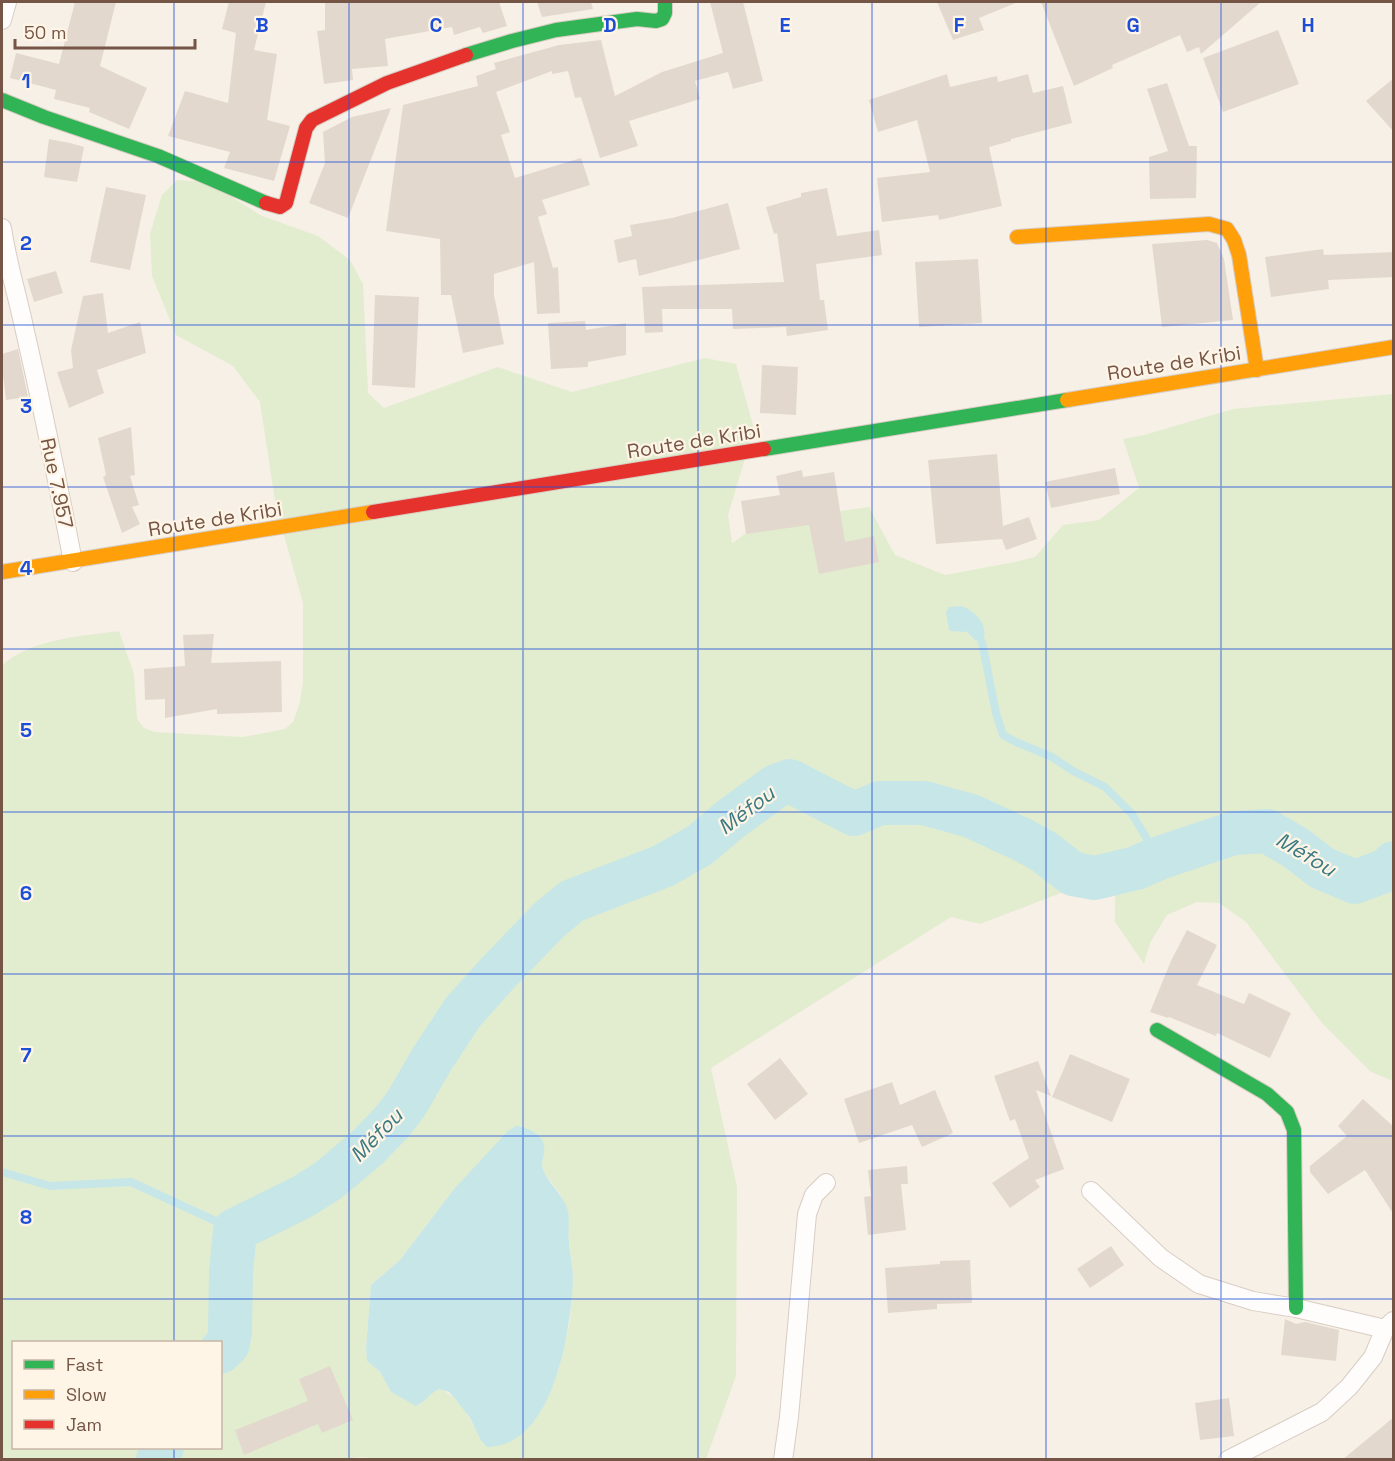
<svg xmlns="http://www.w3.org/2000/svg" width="1395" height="1461" font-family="'Space Grotesk',sans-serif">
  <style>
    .green { fill: #e2edcf; fill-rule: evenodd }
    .water { fill: #c7e6e7 }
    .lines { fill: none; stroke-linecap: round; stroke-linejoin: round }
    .stream { stroke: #c7e6e7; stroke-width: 8 }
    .river { stroke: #c7e6e7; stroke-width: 44 }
    .building { fill: #e3d8ce }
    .street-casing { stroke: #d8cdc4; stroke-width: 20 }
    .fast-casing { stroke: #d7ccc2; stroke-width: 16 }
    .slow-casing { stroke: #d7ccc2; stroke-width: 16 }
    .jam-casing { stroke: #d7ccc2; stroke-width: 16 }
    .street { stroke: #fefdfb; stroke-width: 18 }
    .fast { stroke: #30b455; stroke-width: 14 }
    .slow { stroke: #ff9f0a; stroke-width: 14 }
    .jam { stroke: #e5322d; stroke-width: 14 }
    .grid { fill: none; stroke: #1d4ed8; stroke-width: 1.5; stroke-opacity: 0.55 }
    .labels { text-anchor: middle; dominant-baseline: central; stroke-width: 4.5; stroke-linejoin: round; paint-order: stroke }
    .street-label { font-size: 20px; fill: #755545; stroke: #fff5e6 }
    .water-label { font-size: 21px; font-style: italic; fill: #3b7a83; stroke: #fff5e6 }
    .grid-label { font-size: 20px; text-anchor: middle; font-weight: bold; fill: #1d4ed8; stroke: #fff5e6; stroke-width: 4.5; stroke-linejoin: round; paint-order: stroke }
  </style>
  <rect width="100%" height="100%" fill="#f7f0e6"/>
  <path class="green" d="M 177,180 L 208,182 L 262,216 L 318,236 L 350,260 L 363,284 L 368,393 L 384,408 L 498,367 L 572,392 L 705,358 L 736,364 L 754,429 L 728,515 L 732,543 C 740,539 748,530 755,528 C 792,516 831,513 869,507 L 895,555 L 945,575 L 1015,562 L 1035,557 L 1063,525 L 1099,520 L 1139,488 L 1123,439 L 1144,435 L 1233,409 L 1393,394 L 1393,1081 L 1371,1072 L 1322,1023 L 1246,922 L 1219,903 L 1197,902 L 1167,915 L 1150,943 L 1144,964 L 1115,922 L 1115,893 L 1104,894 L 1061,893 L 980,924 L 951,917 L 711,1068 L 737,1187 L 736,1376 L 706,1459 L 379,1460 C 369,1457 358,1455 349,1460 L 2,1460 L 2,665 C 35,638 77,637 119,631 L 134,674 L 137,719 L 144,728 L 155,732 L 243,737 L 285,729 L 293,722 L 300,702 L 303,681 L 303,603 L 276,507 L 260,402 L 233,366 L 176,335 L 152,276 L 150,234 L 162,195 ZM 544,1145 L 542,1163 L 543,1171 L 562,1197 L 569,1222 L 569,1241 L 573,1276 L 570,1321 L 558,1373 L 480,1439 C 471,1420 460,1397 440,1389 L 432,1392 L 419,1405 L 391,1392 L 380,1372 L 367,1361 L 366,1347 L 371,1285 L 400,1260 L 454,1189 ZM 14,1342 L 220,1342 L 220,1448 L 14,1448 Z"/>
  <path class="water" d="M 961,606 C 975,610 991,627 982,642 L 975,640 L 967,632 L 951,631 L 949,630 L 946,612 L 949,607 Z
    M 516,1126 C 525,1126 543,1135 544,1145 C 546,1155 539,1163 544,1172 C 551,1186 564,1196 568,1211 C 570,1222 568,1232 569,1243 C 570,1255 573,1267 573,1279 C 571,1330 554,1447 487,1447 L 480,1439 L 470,1418 L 456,1400 L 449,1392 L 439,1389 C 430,1393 425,1402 416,1406 L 391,1392 L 380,1372 L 367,1361 L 366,1348 L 371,1285 L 400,1260 L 454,1189 L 508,1131 Z"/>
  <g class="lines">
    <path class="stream" d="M 982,642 L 996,713 L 1003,735 L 1016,742 L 1052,757 L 1073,771 L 1105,787 L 1132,814 L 1150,844
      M 2,1172 L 50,1186 L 131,1182 L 235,1230"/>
    <path class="river" d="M 220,1352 L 228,1344 L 230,1331 L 231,1273 L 235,1230 L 302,1197 L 329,1180 L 368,1147 L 392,1122 L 406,1104 L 432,1059 L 463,1012 L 497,974 L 549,920 L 572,901 L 663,866 L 700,845 L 732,818 L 776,786 L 790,781 L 854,814 L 880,803 L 924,803 L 971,816 L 1023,840 L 1043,851 L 1073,874 L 1095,878 L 1136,868 L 1159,858 L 1234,833 L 1267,831 L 1296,848 L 1322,868 L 1355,882 L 1387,870 L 1394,863
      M 158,1460 L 162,1448"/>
  </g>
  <path class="building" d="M 75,2 L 116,2 L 100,66 L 147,88 L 129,129 L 89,112 L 90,108 L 54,99 L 56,90 L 10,78 L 16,53 L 59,64 Z
    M 229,2 L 266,2 L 254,50 L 277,54 L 267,120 L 290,126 L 274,181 L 224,168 L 230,152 L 168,136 L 185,91 L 228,103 L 236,33 L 222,29 Z
    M 325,2 L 499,2 L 507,26 L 483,33 L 480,27 L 454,35 L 452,27 L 385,39 L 388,66 L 352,69 L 353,80 L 324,84 L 317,31 L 325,30 Z
    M 537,2 L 591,2 L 593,9 L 542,17 Z
    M 710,2 L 743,2 L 763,81 L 733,89 L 728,72 L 695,81 L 700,99 L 629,121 L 638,146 L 600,158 L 581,97 L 575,98 L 568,71 L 552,74 L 552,71 L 496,92 L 510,132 L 501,135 L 515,178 L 581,158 L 590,185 L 542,200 L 547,214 L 538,217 L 553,268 L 558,267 L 560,313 L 537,314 L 534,262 L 494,274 L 494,295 L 504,344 L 463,353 L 451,295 L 441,295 L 440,239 L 386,231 L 403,105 L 478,86 L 476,76 L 496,69 L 494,63 L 559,45 L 601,40 L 615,96 L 662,72 L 723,53 Z
    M 937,2 L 1018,2 L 979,18 L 984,30 L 953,40 Z
    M 1041,2 L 1261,2 L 1201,54 L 1199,47 L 1187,52 L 1180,35 L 1112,65 L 1113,68 L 1074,86 Z
    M 1278,30 L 1299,84 L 1223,112 L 1203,58 Z
    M 947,74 L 950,87 L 997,76 L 998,82 L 1028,74 L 1033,93 L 1063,86 L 1072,123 L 1011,139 L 1011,141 L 989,147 L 1002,206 L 939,220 L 938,215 L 882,222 L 877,178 L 930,172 L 917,120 L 878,132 L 869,100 Z
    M 1394,78 L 1394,132 L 1366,101 Z
    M 1167,83 L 1189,146 L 1197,146 L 1196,198 L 1150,199 L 1149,157 L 1168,151 L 1147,89 Z
    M 391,108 L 348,218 L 309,203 L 325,163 L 323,132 L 352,117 Z
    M 49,139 L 70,143 L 84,147 L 77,182 L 44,177 Z
    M 106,187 L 146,195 L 130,270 L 90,262 Z
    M 827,188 L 837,236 L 879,230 L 882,255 L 816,264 L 820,300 L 824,300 L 828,330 L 787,336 L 786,327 L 733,329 L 732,309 L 662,309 L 663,332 L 645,333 L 642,287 L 784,282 L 777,233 L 774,234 L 766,207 L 801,197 L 801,193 Z
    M 728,203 L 740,249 L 639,276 L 636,259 L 618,263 L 614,240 L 632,236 L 630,225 L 672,218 Z
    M 1207,240 L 1217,243 L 1224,259 L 1233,320 L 1162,327 L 1152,244 Z
    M 1323,249 L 1324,255 L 1394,252 L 1394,277 L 1328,280 L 1329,289 L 1271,297 L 1265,257 Z
    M 978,259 L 982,323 L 919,327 L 915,262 Z
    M 56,271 L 63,293 L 34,302 L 27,279 Z
    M 103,293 L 108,333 L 140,322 L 146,353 L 97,370 L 104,393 L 69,408 L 57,372 L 73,368 L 71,350 L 83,296 Z
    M 375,295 L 419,297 L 415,388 L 372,385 Z
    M 585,321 L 586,330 L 626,323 L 626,355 L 588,362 L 588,367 L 551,369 L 548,323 Z
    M 18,349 L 28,397 L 6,400 L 2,367 L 2,354 Z
    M 762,365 L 798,367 L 796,415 L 760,413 Z
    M 131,427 L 135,475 L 130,476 L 139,505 L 132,507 L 140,524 L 122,533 L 103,477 L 106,475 L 98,438 Z
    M 997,454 L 1003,526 L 1029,517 L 1037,539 L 1006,550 L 1002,539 L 936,544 L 928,460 Z
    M 1115,468 L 1120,494 L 1051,508 L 1045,482 Z
    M 802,470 L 803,477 L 834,472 L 845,542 L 874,536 L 879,562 L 819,574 L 809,525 L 746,534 L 741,501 L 780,495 L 776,476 Z
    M 214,634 L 211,663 L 281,661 L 282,712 L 217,714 L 217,709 L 165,718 L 165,699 L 145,700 L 144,669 L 185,666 L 183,635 Z
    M 1187,930 L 1217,945 L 1197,985 L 1244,1004 L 1249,993 L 1291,1013 L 1270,1058 L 1217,1033 L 1216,1036 L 1169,1017 L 1168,1018 L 1150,1012 L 1171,961 Z
    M 1070,1054 L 1130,1079 L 1112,1122 L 1052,1097 Z
    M 780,1058 L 808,1094 L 775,1120 L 747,1084 Z
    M 1038,1061 L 1051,1096 L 1036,1090 L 1064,1169 L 1035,1180 L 1040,1187 L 1010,1208 L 992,1183 L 1029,1158 L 1015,1119 L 1010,1121 L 994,1076 Z
    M 892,1082 L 900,1105 L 935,1090 L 953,1133 L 922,1147 L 912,1125 L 859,1143 L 844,1099 Z
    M 1363,1099 L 1394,1127 L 1394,1215 L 1365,1170 L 1328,1194 L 1310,1172 L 1310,1166 L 1347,1136 L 1338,1126 Z
    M 907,1166 L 908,1184 L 901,1184 L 906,1230 L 868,1235 L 864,1197 L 871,1196 L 868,1170 Z
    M 1111,1246 L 1124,1265 L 1090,1288 L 1077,1269 Z
    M 970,1260 L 972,1303 L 937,1304 L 937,1309 L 888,1313 L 885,1268 L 940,1264 L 940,1261 Z
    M 1285,1319 L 1296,1324 L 1305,1322 L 1339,1330 L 1336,1361 L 1281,1355 Z
    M 330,1366 L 353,1420 L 322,1433 L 318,1424 L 244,1455 L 235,1430 L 308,1401 L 299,1379 Z
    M 1229,1398 L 1234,1436 L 1200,1440 L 1195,1403 Z
    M 1394,1417 L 1394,1460 L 1342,1460 Z"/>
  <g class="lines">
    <defs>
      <path id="street" d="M 2,20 L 7,2
        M 2,228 C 7,262 17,294 24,327 C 42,405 58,483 73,562
        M 1091,1191 L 1161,1258 L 1199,1284 L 1253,1301 L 1296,1308 L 1385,1329
        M 783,1460 L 789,1417 L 807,1214 L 814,1195 L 826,1183
        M 1228,1460 L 1322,1412 L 1349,1387 L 1373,1357 L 1385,1329 L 1393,1321"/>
      <path id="fast" d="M 466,55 L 512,41 L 556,30 L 637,19 L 656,21 L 662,19 L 665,13 L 665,2
        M 2,100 L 44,117 L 158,156 L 266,203
        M 764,449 L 1067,400
        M 1157,1030 L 1267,1094 L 1287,1112 L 1294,1130 L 1296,1308"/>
      <path id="slow" d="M 1017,237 L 1209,224 L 1227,229 L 1234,240 L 1239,255 L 1257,370
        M 1067,400 L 1394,347
        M 2,572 L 373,512"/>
      <path id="jam" d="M 266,203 L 280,207 L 286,203 L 306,128 L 312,120 L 387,83 L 466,55
        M 373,512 L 764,449"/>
    </defs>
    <use href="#street" class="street-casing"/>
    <use href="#fast" class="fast-casing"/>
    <use href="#slow" class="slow-casing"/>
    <use href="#jam" class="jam-casing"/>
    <use href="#street" class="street"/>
    <use href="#fast" class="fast"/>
    <use href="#slow" class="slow"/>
    <use href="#jam" class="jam"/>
  </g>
  <path class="grid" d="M 174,2 L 174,1342M 349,2 L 349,1460M 523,2 L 523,1460M 698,2 L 698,1460M 872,2 L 872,1460M 1046,2 L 1046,1460M 1221,2 L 1221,1460M 2,162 L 1394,162M 2,325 L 1394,325M 2,487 L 1394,487M 2,649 L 1394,649M 2,812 L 1394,812M 2,974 L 1394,974M 2,1136 L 1394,1136M 2,1299 L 1394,1299M 174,1448 L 174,1460"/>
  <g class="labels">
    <g class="street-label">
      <text transform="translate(1174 363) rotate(-9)">Route de Kribi</text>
      <text transform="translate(694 441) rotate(-9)">Route de Kribi</text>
      <text transform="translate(57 483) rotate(78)">Rue 7.957</text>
      <text transform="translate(215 519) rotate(-9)">Route de Kribi</text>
    </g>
    <g class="water-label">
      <text transform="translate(746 810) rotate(-37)">Méfou</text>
      <text transform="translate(1306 854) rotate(31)">Méfou</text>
      <text transform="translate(376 1135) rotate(-46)">Méfou</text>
    </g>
  </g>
  <g class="grid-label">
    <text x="262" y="32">B</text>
    <text x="436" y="32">C</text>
    <text x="610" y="32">D</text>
    <text x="785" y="32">E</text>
    <text x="959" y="32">F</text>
    <text x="1133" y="32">G</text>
    <text x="1308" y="32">H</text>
    <text x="26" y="88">1</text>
    <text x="26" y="250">2</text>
    <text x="26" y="413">3</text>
    <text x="26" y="575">4</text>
    <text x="26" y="737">5</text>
    <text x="26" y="900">6</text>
    <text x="26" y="1062">7</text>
    <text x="26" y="1224">8</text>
  </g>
  <rect width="1395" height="1461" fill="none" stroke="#755545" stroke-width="6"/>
  <rect x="12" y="1341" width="210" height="108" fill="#fff5e6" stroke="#c8b5a6" stroke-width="1.5"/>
  <rect x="24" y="1360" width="30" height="9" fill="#30b455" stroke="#c8b5a6" stroke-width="1.5"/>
  <text x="66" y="1371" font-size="18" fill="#755545">Fast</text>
  <rect x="24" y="1390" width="30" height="9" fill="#ff9f0a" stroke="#c8b5a6" stroke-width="1.5"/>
  <text x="66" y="1401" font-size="18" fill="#755545">Slow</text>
  <rect x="24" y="1420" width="30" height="9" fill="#e5322d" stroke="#c8b5a6" stroke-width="1.5"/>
  <text x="66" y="1431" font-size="18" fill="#755545">Jam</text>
  <path d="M15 39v9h180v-9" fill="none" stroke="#755545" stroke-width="3"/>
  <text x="24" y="39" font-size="18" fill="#755545" stroke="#fff5e6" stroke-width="4.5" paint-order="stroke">50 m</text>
</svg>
